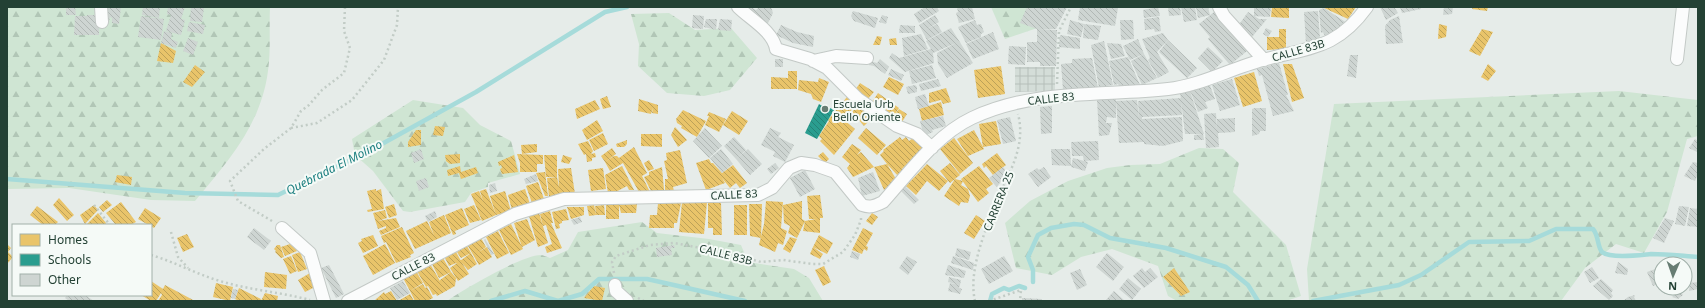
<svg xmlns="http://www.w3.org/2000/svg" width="1705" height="308" font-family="'Noto Sans',sans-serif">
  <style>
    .industrial { fill: url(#industrial-grid) }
    .forest { fill: url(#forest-firs) }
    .homes { fill: url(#homes-back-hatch) }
    .schools { fill: url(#schools-back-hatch) }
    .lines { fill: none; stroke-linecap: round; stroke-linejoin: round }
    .stream { stroke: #a6dbda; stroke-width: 4.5 }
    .building { fill: url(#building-back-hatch) }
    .street-casing { stroke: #c3c9c6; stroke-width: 14 }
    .path { stroke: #c2ccc6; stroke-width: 2.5; stroke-dasharray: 2 3; stroke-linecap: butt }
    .street { stroke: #fbfcfc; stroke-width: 12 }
    .poi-dot { fill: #677d73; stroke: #f5faf7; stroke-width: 1.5 }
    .labels { text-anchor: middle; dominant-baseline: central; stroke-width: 4; stroke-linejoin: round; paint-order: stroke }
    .street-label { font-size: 11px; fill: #234134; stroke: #f5faf7 }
    .poi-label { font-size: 11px; fill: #234134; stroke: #f5faf7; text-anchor: start }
    .water-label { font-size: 12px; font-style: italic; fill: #1a7e7f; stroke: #f5faf7 }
  </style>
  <defs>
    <pattern id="industrial-grid" width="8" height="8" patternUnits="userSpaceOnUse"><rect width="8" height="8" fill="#d4ddd8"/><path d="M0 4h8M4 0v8" fill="none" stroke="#b6bfba"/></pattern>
    <pattern id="forest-firs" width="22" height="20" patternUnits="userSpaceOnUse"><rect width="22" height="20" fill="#cfe5d3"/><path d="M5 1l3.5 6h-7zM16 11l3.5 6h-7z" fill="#b1c6b6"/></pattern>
    <pattern id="homes-back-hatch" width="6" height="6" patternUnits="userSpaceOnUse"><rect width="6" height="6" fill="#e9c46a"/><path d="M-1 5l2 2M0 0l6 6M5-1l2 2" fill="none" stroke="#bca158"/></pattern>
    <pattern id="schools-back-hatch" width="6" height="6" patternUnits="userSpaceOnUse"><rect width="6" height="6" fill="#2a9d8f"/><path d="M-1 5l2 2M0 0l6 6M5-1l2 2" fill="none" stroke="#248276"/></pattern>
    <pattern id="building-back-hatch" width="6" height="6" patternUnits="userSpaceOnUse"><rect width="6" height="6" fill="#ced5d2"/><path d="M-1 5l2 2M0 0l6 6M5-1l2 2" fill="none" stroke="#b1b8b5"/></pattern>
  </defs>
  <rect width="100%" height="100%" fill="#e6ece9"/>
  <path class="industrial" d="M 1015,67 L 1055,67 L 1055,91 L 1015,92 Z"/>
  <path class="forest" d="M 7,7 L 270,7 C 269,28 271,50 268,71 C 261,125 228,161 195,201 L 151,200 L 69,188 L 7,189 Z
    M 991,7 L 1052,7 L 1052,23 L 1005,39 Z
    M 669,13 L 695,30 L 731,28 L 757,58 L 730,90 L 704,96 L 667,93 L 638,66 L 639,44 L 631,14 Z
    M 1619,91 L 1698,100 L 1698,136 L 1687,139 L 1667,212 L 1644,253 L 1616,244 L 1585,268 L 1561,301 L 1309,301 L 1307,269 L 1334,104 Z
    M 413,100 L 463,108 L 480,125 L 511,141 L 520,174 L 488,183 L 488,187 L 471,193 L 465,202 L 410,212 L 403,211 L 373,171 L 355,155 L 352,139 Z
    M 1199,148 L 1223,149 L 1239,163 L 1233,192 L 1286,245 L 1301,296 L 1286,301 L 1177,301 L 1168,296 L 1158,266 L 1112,249 L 1081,257 L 1052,275 L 1016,268 L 1005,223 L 1030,201 L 1068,181 L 1107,168 L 1130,165 L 1160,164 Z
    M 642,222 L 657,233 L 709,239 L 741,245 L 748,262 L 794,269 L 809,278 L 823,301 L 447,301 C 464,289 522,255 541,255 C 543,255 547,257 550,258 L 568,250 L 578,232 Z"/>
  <path class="homes" d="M 1272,7 L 1289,7 L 1289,18 L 1271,17 Z
    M 1322,7 L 1356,7 L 1348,19 Z
    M 1473,7 L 1488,7 L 1487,11 L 1472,9 Z
    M 1439,24 L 1447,26 L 1446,37 L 1438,39 Z
    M 1279,29 L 1286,29 L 1286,49 L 1267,50 L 1267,37 L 1279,37 Z
    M 1482,29 L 1493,32 L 1480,56 L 1469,51 Z
    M 877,36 L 882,37 L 880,45 L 873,45 Z
    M 896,38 L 897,45 L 890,45 L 889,39 Z
    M 161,43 L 176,51 L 173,63 L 157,61 Z
    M 1283,64 L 1292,64 L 1304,98 L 1292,102 Z
    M 1488,64 L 1496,71 L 1488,81 L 1481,77 Z
    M 195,65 L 205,72 L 192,87 L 183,82 Z
    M 1001,66 L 1005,94 L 978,98 L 974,70 Z
    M 788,71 L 797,71 L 797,89 L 771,89 L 771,77 L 788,78 Z
    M 1254,72 L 1262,101 L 1243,107 L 1234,78 Z
    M 889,77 L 904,84 L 898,95 L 883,87 Z
    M 819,78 L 829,82 L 821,102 L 813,99 L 811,94 L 798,90 L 799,80 L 818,82 Z
    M 860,83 L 874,92 L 867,100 L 855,90 Z
    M 946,88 L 951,102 L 943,104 L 941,100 L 929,103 L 929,93 Z
    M 851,92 L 858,102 L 850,112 L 851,115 L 844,120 L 855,129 L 834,155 L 820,141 L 822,139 L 819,136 L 829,121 L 828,120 Z
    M 878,93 L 899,108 L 893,117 L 872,102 Z
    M 607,96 L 611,107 L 603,109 L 600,99 Z
    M 639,99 L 658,105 L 658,114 L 652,113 L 653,108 L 651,114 L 638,111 Z
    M 595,100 L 600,109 L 577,119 L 575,109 Z
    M 941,102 L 944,115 L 922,121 L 919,109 Z
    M 859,104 L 872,118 L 864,126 L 852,112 Z
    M 899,109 L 907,114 L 902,122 L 894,116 Z
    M 683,110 L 706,121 L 697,137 L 681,128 L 682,126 L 677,123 L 676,119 Z
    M 732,111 L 748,121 L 739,135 L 723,125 Z
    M 709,112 L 726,119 L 719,132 L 705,125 L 709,116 L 707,116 Z
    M 597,120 L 603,131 L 587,140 L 582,130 Z
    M 996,121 L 1001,144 L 983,147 L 979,124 Z
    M 435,126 L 445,127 L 443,136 L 433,135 Z
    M 675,127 L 687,140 L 678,147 L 671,135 Z
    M 866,128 L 886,145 L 877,155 L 858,138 Z
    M 416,130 L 421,130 L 421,145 L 408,147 L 408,142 Z
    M 974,130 L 984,149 L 968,156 L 957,139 Z
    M 603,133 L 608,144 L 594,151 L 589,140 Z
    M 641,134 L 662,134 L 662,147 L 641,146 Z
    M 900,137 L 902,140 L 906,137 L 909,141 L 914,137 L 924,148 L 902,169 L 903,171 L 898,176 L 887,164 L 896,179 L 884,190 L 874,167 L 887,164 L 880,155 L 884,151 L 883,150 Z
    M 954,138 L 973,163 L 960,174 L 940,149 Z
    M 627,140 L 627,144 L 624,147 L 617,147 L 616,144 Z
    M 588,141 L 593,151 L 591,154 L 595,153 L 596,157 L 592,158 L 592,161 L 587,162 L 586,154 L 584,155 L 578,144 Z
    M 537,144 L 537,152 L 522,154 L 521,145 Z
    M 852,144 L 861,150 L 857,155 L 861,152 L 874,167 L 853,177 L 847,168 L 850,164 L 842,157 Z
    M 634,147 L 647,173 L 642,176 L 650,192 L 639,192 L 623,163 L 610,171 L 605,162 L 614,156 L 617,156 L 619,158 Z
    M 612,148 L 616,154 L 605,162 L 601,156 Z
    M 680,150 L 687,183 L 673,187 L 674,191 L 665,191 L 665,179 L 668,179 L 664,161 L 667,160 L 666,153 Z
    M 823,152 L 829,159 L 825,163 L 818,156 Z
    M 997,153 L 1006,165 L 993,175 L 986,166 L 984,168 L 982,164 Z
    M 460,154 L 460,163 L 450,164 L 446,161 L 445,155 Z
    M 517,154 L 543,155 L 543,164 L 537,164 L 537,172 L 520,172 L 520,163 Z
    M 514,155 L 518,172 L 502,174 L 500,169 L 502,168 L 501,165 L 499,166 L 498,162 Z
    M 544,155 L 557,155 L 557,177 L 546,177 Z
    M 563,155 L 572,158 L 569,164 L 561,162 Z
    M 709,159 L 711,163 L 713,163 L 722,173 L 733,165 L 747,183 L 740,188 L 736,183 L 730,188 L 722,178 L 725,183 L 706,190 L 696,163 Z
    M 649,160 L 654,169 L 648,171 L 644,163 Z
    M 950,163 L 960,175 L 955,179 L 963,181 L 961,185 L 968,189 L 970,196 L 968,203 L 961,202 L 959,206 L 944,196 L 955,179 L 950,183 L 940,171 Z
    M 927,164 L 948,181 L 939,191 L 927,181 L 916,195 L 906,186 Z
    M 460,166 L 461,172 L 476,167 L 478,173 L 461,179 L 459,173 L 448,176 L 447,170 Z
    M 622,166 L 634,190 L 629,190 L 627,186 L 614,193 L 613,191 L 608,193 L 605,175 Z
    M 979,166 L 993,184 L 986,189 L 989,193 L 978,202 L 961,179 Z
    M 662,167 L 664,190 L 651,191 L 644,177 L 649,175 L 649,172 Z
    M 571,168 L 575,194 L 549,197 L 547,178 L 557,177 L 559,187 L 558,169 Z
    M 603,168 L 606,189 L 591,191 L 588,170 Z
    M 545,172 L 548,196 L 545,196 L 536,173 Z
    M 117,175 L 132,177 L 131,185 L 115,182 Z
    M 538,182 L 544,199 L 532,203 L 526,186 Z
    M 376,189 L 376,191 L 381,189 L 384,209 L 368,212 L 367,210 L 372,209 L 367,191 Z
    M 486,189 L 496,215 L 482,221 L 471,194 L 479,191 L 483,201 L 480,191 Z
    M 525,189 L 530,204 L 512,210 L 508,195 Z
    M 505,191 L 511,211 L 496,215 L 490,196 Z
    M 820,195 L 823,218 L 820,218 L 820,233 L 803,231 L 805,221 L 816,219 L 809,219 L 807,196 Z
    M 59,198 L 74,215 L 67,221 L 53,205 Z
    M 107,200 L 112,205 L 103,212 L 99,207 Z
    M 766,201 L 783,202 L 781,228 L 787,231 L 783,245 L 778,243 L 775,252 L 759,245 L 764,224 Z
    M 802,201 L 802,219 L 805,221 L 797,238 L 788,233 L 790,226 L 784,223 L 783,205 Z
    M 121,202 L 136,222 L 130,225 L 116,225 L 106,213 Z
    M 671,202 L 681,203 L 677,223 L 674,223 L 674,228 L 649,228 L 650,215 L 657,215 L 658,203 Z
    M 682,202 L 707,202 L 704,234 L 679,232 Z
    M 708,202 L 721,203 L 722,235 L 713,235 L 713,228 L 708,228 Z
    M 606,203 L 619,204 L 619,219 L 606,219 Z
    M 394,204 L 397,215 L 389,218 L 385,207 Z
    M 637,204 L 636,213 L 621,213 L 619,205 Z
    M 749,204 L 762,204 L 761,238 L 750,236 Z
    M 94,205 L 98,210 L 85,224 L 80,215 Z
    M 474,205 L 481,220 L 470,223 L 464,209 Z
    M 594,205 L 596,215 L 589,216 L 587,206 Z
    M 604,205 L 605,215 L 596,215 L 595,206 Z
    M 734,205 L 747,205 L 747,235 L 734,235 Z
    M 37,206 L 58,222 L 55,225 L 43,225 L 30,215 Z
    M 567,207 L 584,207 L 584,215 L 571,219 Z
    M 145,208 L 161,218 L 154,228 L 138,219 Z
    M 462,208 L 469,225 L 455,231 L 456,234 L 453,235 L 445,215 Z
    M 566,209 L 569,220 L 562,221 L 562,223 L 559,224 L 560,228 L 556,229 L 552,212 Z
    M 385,210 L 387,218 L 378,221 L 396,218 L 400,227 L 381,235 L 379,231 L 386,228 L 386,226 L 378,229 L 373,213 Z
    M 550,211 L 553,223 L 551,223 L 562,248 L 547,253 L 545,247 L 552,244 L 546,225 L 543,226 L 540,214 Z
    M 98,213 L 106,223 L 105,225 L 86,225 Z
    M 539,213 L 548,243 L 538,247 L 529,216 Z
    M 872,213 L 878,217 L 872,225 L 866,221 Z
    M 444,215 L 451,233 L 415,249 L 406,231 L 427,221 L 434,235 L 429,222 Z
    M 976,215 L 985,221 L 974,239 L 964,233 Z
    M 527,219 L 535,240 L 522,247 L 514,223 Z
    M 511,224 L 523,249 L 511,255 L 499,230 Z
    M 402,227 L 414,253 L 410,255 L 411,257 L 396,263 L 386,242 L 384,243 L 381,236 Z
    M 863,228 L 873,233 L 866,246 L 868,247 L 867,251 L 864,249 L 862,254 L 852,250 Z
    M 498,231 L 509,253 L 497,259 L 486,237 Z
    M 187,234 L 194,247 L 183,252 L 177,238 Z
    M 373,235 L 378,246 L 363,253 L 358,243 L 362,241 L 361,239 Z
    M 819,235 L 833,243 L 827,254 L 813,247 Z
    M 790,237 L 797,239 L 790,253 L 783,249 Z
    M 481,238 L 486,247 L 477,253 L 487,247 L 492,257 L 479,265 L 468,246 Z
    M 293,243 L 297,251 L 285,256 L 281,247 Z
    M 7,244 L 11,248 L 8,252 L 13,257 L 7,264 Z
    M 385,244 L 395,263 L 373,275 L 363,256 Z
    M 277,245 L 280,245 L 284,257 L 281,258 L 275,252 L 276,251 L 274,249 Z
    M 467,246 L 471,253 L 461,258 L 457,252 Z
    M 813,247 L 823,254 L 820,259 L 810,254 Z
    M 300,252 L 307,269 L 298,272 L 292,255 Z
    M 456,252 L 461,261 L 449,266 L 445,258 Z
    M 471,253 L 477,264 L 468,270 L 462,263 L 469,274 L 458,281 L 450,268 Z
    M 291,256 L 297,271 L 290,274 L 283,259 Z
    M 443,258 L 451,272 L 439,278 L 432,264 Z
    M 430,264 L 440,281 L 440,280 L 451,272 L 456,278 L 455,286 L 437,296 L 436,294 L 433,295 L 428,286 L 426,287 L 417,271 Z
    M 824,266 L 831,282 L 823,286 L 815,270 Z
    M 1174,268 L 1190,292 L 1181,296 L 1163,277 Z
    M 416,271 L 423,283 L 410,291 L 403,278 Z
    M 265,272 L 287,275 L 286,289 L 264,287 Z
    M 310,273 L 317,286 L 305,292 L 298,280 Z
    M 151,281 L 163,289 L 165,285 L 195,301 L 158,301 L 162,295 L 161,293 L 156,301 L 151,301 L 141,295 L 151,295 Z
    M 216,283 L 233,287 L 230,301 L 213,297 Z
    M 423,284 L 425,288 L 427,287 L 433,298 L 427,301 L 415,301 L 410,291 Z
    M 594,286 L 605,288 L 602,301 L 584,298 Z
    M 239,288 L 261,299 L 260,301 L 239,301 L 235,299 Z
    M 391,291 L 397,301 L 374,301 L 384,292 L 385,294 Z
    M 265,293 L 278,296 L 277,301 L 261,301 Z
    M 410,294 L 414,301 L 398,301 Z"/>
  <path class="schools" d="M 819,104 L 829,110 L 830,108 L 834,110 L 817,139 L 805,133 Z"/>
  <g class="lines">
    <path class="stream" d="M 7,179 L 185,193 L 278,195 L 371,150 L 476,92 L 605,12 L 627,7
      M 1033,282 L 1033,270 L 1028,257 L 1038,235 L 1051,228 L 1074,224 L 1084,225 L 1110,238 L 1166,248 L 1226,267 L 1248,285 L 1258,301
      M 491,301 L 525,291 L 558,301 L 582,294 L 599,279 L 647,279 L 745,301
      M 990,301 L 992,294 L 1004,288 L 1009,290 L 1019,286 L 1025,288
      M 1313,301 L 1399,285 L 1421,275 L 1469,242 L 1529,241 L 1556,229 L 1593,229 C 1599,236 1597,246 1602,252 C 1611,259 1640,255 1651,254 C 1667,254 1683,256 1698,257"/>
  </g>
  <path class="building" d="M 66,7 L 75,7 L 76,15 L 66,15 Z
    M 104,7 L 121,7 L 119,24 L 112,23 L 112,18 L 110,17 L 109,22 L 104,19 Z
    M 143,7 L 160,7 L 159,18 L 142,15 Z
    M 168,7 L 185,7 L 181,19 L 185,20 L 181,35 L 166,31 L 171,15 L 167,14 Z
    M 191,7 L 204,8 L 202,22 L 190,21 Z
    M 751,7 L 756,10 L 759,7 L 771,7 L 773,13 L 767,25 L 748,12 Z
    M 925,7 L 937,7 L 939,11 L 919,23 L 914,14 Z
    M 957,7 L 972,7 L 975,19 L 959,23 L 956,13 L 958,12 Z
    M 1027,7 L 1067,7 L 1056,29 L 1040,29 L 1057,30 L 1056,66 L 1040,66 L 1040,62 L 1027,62 L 1027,42 L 1037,42 L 1037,29 L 1020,23 Z
    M 1080,7 L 1118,8 L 1115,26 L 1078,20 Z
    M 1158,7 L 1160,16 L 1144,18 L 1143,10 Z
    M 1168,7 L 1180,7 L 1181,15 L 1169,16 Z
    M 1181,7 L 1195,7 L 1197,20 L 1184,22 Z
    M 1196,7 L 1208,7 L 1210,15 L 1198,18 Z
    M 1254,7 L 1271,7 L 1270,17 L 1254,16 Z
    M 1380,7 L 1394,7 L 1398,13 L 1386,20 Z
    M 1400,7 L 1420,7 L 1421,9 L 1402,13 Z
    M 1444,7 L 1453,7 L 1452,14 L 1443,15 Z
    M 1324,8 L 1347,23 L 1330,35 L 1328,34 L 1325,36 L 1323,32 L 1321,33 L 1319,10 Z
    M 853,11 L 878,18 L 875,28 L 854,21 L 851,16 Z
    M 1318,11 L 1320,39 L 1306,44 L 1304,12 Z
    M 1214,12 L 1247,51 L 1230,65 L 1208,39 L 1210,37 L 1199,24 Z
    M 1248,12 L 1259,19 L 1267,19 L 1252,37 L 1238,26 Z
    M 87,15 L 99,15 L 99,35 L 74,35 L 75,16 L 87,16 Z
    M 693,15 L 704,16 L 703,29 L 692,28 Z
    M 882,15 L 888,17 L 886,24 L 879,22 Z
    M 935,15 L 939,22 L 927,29 L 937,24 L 942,32 L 927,40 L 919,25 Z
    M 141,16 L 164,19 L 161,40 L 138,37 Z
    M 1399,16 L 1403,43 L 1386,44 L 1385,26 L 1390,20 Z
    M 1159,17 L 1161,31 L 1155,32 L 1154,29 L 1145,30 L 1144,19 Z
    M 706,19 L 717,19 L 716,30 L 704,27 Z
    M 720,19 L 732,20 L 731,31 L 718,30 Z
    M 975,20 L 977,25 L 981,24 L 984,32 L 981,34 L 981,37 L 966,43 L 958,27 Z
    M 1070,20 L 1084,24 L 1081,37 L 1067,34 Z
    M 1120,20 L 1133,20 L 1134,39 L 1121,40 Z
    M 189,22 L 205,25 L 203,34 L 187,31 Z
    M 1084,24 L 1101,26 L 1098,40 L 1083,38 Z
    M 781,25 L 797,32 L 814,36 L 813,47 L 793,43 L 776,35 Z
    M 900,25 L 915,26 L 915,33 L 899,33 Z
    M 951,28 L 973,63 L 947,78 L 938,64 L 937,53 L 956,43 L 933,53 L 934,63 L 905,72 L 889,58 L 892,53 L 899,58 L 931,49 L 926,41 Z
    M 1266,28 L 1272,31 L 1268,37 L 1263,34 Z
    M 164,31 L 172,33 L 171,39 L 178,42 L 176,48 L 161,43 Z
    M 993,32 L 999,49 L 973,59 L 966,44 Z
    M 1163,33 L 1168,40 L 1157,52 L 1169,72 L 1158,78 L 1148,60 L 1150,58 L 1142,39 Z
    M 921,34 L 928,49 L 904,56 L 902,38 Z
    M 1060,35 L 1080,38 L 1080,49 L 1059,47 Z
    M 188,38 L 198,42 L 193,55 L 183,51 Z
    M 1138,39 L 1144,54 L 1130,60 L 1123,46 Z
    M 1168,40 L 1197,68 L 1187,78 L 1159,52 Z
    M 1104,41 L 1113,85 L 1099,87 L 1091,45 Z
    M 1107,43 L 1121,44 L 1125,56 L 1111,59 Z
    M 1009,46 L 1026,47 L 1025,65 L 1008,64 Z
    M 1208,47 L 1223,61 L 1212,72 L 1198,58 Z
    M 1144,54 L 1157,78 L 1142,85 L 1131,61 Z
    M 1350,55 L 1358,55 L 1356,78 L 1347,76 Z
    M 1128,57 L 1140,85 L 1119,86 L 1118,84 L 1114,85 L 1109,61 Z
    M 1092,58 L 1098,88 L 1063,90 L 1061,64 L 1072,63 L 1072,59 Z
    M 775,59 L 783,59 L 783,67 L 775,67 Z
    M 880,59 L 889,67 L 885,74 L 874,66 L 869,65 L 870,61 L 877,63 Z
    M 1279,63 L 1288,95 L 1286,95 L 1294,111 L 1273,116 L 1262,75 L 1259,76 L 1257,69 Z
    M 932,65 L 936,78 L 912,84 L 909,71 Z
    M 891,69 L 904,75 L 901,81 L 888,75 Z
    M 938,79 L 941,86 L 921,91 L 919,84 Z
    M 1232,79 L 1240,105 L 1220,111 L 1212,85 Z
    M 1209,83 L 1215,99 L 1205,102 L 1208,108 L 1198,112 L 1190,90 Z
    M 915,85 L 917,87 L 917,92 L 908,94 L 906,87 Z
    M 1190,91 L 1204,134 L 1185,134 L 1180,92 Z
    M 925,94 L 929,106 L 918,109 L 915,97 Z
    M 1181,98 L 1182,115 L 1142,117 L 1142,119 L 1182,117 L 1183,141 L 1163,146 L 1144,144 L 1144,142 L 1119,143 L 1116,101 L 1137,100 L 1139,118 L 1138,101 Z
    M 1097,99 L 1116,99 L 1116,110 L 1102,110 L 1116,110 L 1116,118 L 1107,117 L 1106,123 L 1112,123 L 1109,135 L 1099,136 Z
    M 1052,106 L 1052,133 L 1041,134 L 1040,107 Z
    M 1255,108 L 1266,108 L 1266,131 L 1260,131 L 1259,134 L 1252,136 L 1252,109 Z
    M 1216,113 L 1217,128 L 1217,119 L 1235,118 L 1235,132 L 1218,133 L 1219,147 L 1206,148 L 1204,114 Z
    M 943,116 L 946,126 L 932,130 L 933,132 L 926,135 L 925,132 L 923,133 L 920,121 Z
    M 1010,117 L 1016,141 L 1003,144 L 997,120 Z
    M 705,128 L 722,146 L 709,158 L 693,141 Z
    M 770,128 L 781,133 L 778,137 L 794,145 L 785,162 L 773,156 L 775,152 L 761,145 Z
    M 1203,134 L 1204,140 L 1194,140 L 1194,135 Z
    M 734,137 L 746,150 L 736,159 L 724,146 Z
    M 1695,139 L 1698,141 L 1697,152 L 1689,148 Z
    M 1098,141 L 1099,160 L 1084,161 L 1083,156 L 1072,156 L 1071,142 Z
    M 421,149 L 424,159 L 414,163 L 411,153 Z
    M 721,149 L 733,164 L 722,173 L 710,158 Z
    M 748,149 L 762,164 L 750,175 L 736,159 Z
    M 1051,149 L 1070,149 L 1071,166 L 1052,165 Z
    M 1073,158 L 1088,162 L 1085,171 L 1071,167 Z
    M 1693,162 L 1698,163 L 1698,174 L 1695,181 L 1684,176 Z
    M 775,163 L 779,168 L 771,174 L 767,169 Z
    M 1003,167 L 1007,172 L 997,187 L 989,178 Z
    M 1044,167 L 1051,177 L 1038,187 L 1028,174 L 1037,168 L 1039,170 Z
    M 805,170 L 815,189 L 800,197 L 790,178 Z
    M 873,172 L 880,191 L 862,196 L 858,178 Z
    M 536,174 L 538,181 L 526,184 L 524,179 Z
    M 426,178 L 429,187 L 419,191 L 416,181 Z
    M 495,183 L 497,191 L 490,193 L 489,185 Z
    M 905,186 L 919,200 L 914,204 L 901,191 Z
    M 1679,206 L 1689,207 L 1685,226 L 1675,224 Z
    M 1690,208 L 1698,209 L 1698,227 L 1687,226 Z
    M 435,211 L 437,217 L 428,222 L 425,216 Z
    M 580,217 L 582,222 L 574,225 L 571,220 Z
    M 1665,218 L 1674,221 L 1664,243 L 1653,238 Z
    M 254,228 L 271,241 L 264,250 L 247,237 Z
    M 485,239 L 494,254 L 491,255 L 484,240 Z
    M 674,245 L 675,248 L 671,248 L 672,255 L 657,257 L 656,248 Z
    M 957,248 L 971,252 L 969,260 L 955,256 Z
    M 852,251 L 860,254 L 858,260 L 850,257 Z
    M 1107,253 L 1124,267 L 1113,281 L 1096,267 Z
    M 907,256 L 917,262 L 908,275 L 899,268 Z
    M 953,256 L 974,263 L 973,270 L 951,263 Z
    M 1004,256 L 1013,271 L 989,284 L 981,269 Z
    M 1618,262 L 1628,269 L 1627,275 L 1615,273 Z
    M 329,265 L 344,294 L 336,298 L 321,268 Z
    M 948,265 L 966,271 L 964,278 L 945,275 Z
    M 1592,267 L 1599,278 L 1590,283 L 1584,272 Z
    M 1661,267 L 1661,283 L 1653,286 L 1647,272 Z
    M 1142,268 L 1145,272 L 1150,268 L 1158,277 L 1144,288 L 1133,276 Z
    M 1080,269 L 1087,285 L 1077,290 L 1070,273 Z
    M 949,277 L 961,280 L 960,285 L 948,282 Z
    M 1128,278 L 1141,289 L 1132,300 L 1119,289 Z
    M 1601,279 L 1613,290 L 1611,293 L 1613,296 L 1609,300 L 1593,286 Z
    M 403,281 L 410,293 L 397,300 L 390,288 Z
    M 1698,282 L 1698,289 L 1689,291 L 1690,283 Z
    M 950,283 L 960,285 L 959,288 L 962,289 L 960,294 L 948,291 Z
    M 1661,285 L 1661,288 L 1679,288 L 1665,294 L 1656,286 Z
    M 233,289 L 238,290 L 235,299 L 231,298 Z
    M 1679,290 L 1683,295 L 1678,299 L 1672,297 Z
    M 1114,291 L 1125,301 L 1105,301 Z
    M 67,295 L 85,295 L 94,301 L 69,301 L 65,298 Z
    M 1635,295 L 1634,297 L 1636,301 L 1623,301 L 1628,297 Z
    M 1022,298 L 1042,299 L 1042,301 L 1022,301 Z"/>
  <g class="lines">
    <defs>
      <path id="street" d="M 101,7 L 102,22
        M 738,7 C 750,19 773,31 776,49 L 810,59 L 827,68 L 858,99 L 897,126 L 917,134 L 932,148
        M 1219,7 L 1224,16 L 1264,60
        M 1677,59 L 1683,7
        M 813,61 L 836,56 L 867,58
        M 282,228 L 310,253 L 324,301
        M 615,285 L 616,291 L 627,301
        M 348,301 L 515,214 L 564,199 L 758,195 L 772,188 L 789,168 L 801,163 L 815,165 L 835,172 L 862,205 C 870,208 875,206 883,202 C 909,173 936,135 972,118 C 1033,89 1102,96 1168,89 C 1199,86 1232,68 1263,60 C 1309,47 1336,50 1367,7"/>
    </defs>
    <use href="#street" class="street-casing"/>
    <path class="path" d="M 1057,84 L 1059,31 L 1071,7
      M 291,128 L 317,123 L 352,100 L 384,60 L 397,25 L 398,7
      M 94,205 L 110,225
      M 272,221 L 238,201 L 230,181 L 264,149 L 291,128 L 301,111 L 309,105 L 322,90 L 344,73 L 350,48 L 344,31 L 345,7
      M 171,232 L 178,257 L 188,268
      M 151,255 C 175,262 196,274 220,281 C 249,290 280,292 310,300
      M 614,273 L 612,262 L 616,256 L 650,245 L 674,243 L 728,253 L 761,262 L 783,260 L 813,264 L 823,264 L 843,252 L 855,235 L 861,220 L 861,217
      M 638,298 L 644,301
      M 975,301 C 967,267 990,219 1003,187 C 1014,164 1025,141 1018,114
      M 989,301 L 1021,290 L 1020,301"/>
    <use href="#street" class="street"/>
  </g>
  <circle class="poi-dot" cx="825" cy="109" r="4"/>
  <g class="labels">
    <g class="street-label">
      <text transform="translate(1298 50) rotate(-16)">CALLE 83B</text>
      <text transform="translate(1051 98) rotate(-6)">CALLE 83</text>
      <text transform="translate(734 194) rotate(-3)">CALLE 83</text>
      <text transform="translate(998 201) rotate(-68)">CARRERA 25</text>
      <text transform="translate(726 254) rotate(14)">CALLE 83B</text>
      <text transform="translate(413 266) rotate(-27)">CALLE 83</text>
    </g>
    <g class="poi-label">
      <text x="833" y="103">Escuela Urb<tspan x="833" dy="13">Bello Oriente</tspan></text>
    </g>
    <g class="water-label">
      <text transform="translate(334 167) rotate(-27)">Quebrada El Molino</text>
    </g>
  </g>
  <rect width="1705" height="308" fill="none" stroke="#234134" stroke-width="16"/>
  <rect x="12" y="224" width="140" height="72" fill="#f5faf7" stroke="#a1b0a9"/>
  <rect x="20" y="234" width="20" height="12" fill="#e9c46a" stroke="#a1b0a9"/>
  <text x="48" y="244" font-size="12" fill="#234134">Homes</text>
  <rect x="20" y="254" width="20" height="12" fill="#2a9d8f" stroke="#a1b0a9"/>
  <text x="48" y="264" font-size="12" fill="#234134">Schools</text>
  <rect x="20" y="274" width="20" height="12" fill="#ced5d2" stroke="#a1b0a9"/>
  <text x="48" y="284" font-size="12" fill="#234134">Other</text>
  <g transform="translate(1673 276) rotate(182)"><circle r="19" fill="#f5faf7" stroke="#a1b0a9"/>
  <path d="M0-3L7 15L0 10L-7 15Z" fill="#677d73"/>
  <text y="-6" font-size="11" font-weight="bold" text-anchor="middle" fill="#234134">N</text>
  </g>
</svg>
